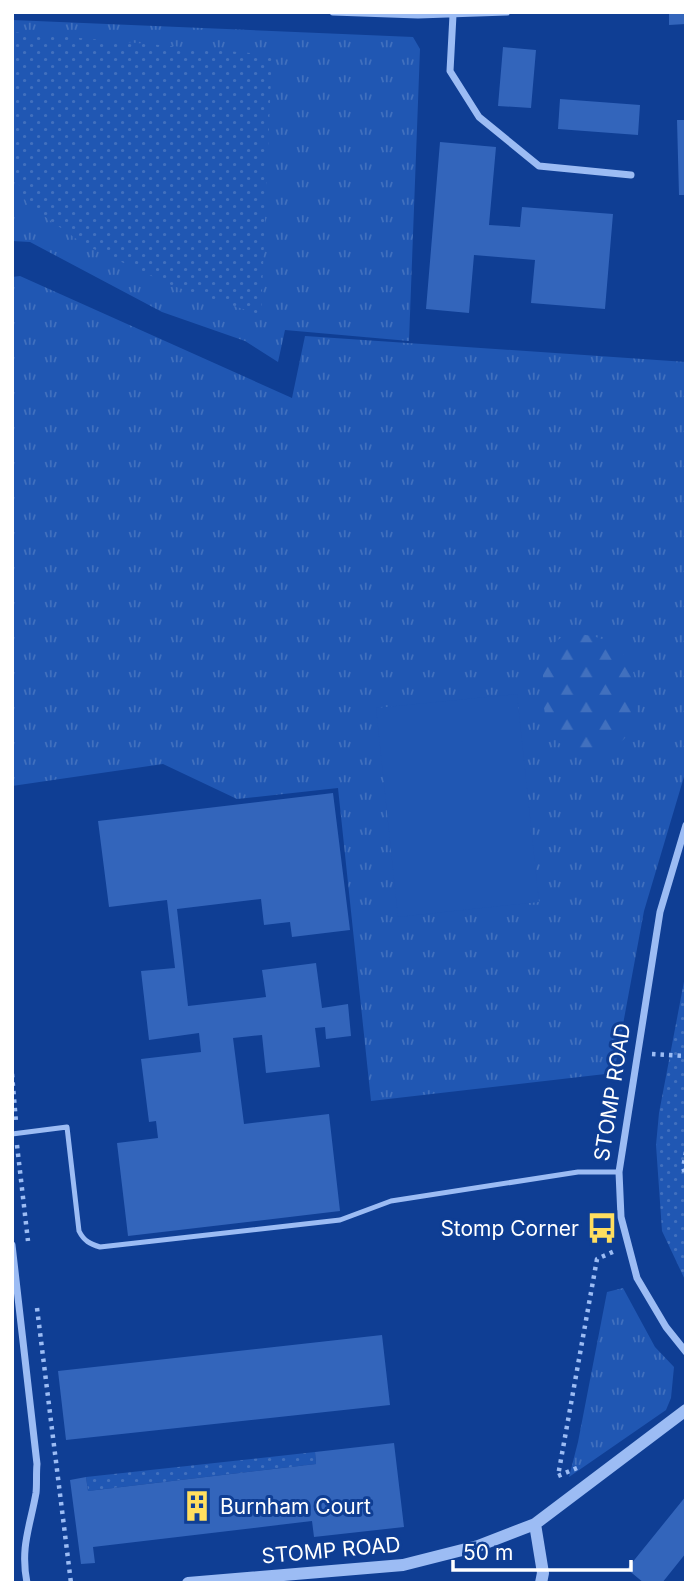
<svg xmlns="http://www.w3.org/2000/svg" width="698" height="1595" font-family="Inter,sans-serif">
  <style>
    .grass { fill: url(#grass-tufts) }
    .forest { fill: url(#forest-firs) }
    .park { fill: url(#park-dots) }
    .pitch { fill: #2057b3 }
    .building { fill: #3365bb }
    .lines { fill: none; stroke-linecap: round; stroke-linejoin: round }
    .path { stroke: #9cbcf4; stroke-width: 4.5; stroke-dasharray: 3.5 5; stroke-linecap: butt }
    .service { stroke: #9cbcf4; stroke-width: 5 }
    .minor { stroke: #9cbcf4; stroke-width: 7 }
    .tertiary { stroke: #9cbcf4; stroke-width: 12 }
    .labels { text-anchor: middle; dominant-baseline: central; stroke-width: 6; stroke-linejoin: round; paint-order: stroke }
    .street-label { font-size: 21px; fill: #fff; stroke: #0f3e94 }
    .poi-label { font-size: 21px; fill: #fff; stroke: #0f3e94; text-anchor: end }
  </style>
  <defs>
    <pattern id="grass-tufts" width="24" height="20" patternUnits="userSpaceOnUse" patternTransform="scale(1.75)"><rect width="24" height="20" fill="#2057b3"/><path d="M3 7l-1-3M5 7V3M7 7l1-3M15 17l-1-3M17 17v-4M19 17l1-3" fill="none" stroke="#4170be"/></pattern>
    <pattern id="forest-firs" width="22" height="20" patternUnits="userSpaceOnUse" patternTransform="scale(1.75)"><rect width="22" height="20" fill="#2057b3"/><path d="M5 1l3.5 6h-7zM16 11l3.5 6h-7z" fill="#4170be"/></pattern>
    <pattern id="park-dots" width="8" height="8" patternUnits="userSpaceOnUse" patternTransform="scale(1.75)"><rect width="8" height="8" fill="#2057b3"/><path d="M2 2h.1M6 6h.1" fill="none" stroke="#4170be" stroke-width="1.8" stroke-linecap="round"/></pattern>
  </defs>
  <rect width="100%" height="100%" fill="#0f3e94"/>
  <path class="grass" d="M 12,20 L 413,37 L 420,49 L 409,341 L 285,330 L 278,362 L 245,341 L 162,312 L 30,242 L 12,241 Z
    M 20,276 L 292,398 L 305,336 L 686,362 L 686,770 L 644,911 L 614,1073 L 371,1101 L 338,788 L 237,799 L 163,764 L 12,786 L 12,277 Z
    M 623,1288 L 655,1347 L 674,1367 L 671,1398 L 666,1410 L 569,1477 L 578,1442 L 607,1292 Z"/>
  <path class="forest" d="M 569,634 C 622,633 641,664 636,713 C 633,746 600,757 572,749 C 565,747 558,743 554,738 C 541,722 539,667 549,650 C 554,641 560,638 569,634 Z"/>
  <path class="park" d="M 12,32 L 272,55 L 261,315 L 173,286 L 85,245 L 27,204 L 12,168 Z
    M 686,971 L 686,1282 L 662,1231 L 656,1145 L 659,1113 Z
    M 315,1452 L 316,1464 L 88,1491 L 86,1477 Z"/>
  <path class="pitch" d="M 517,694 L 539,902 L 398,917 L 376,708 Z"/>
  <path class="building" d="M 669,12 L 686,12 L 686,24 L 669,25 Z
    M 503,47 L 536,50 L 531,108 L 498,106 Z
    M 560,99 L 640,105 L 638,135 L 558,129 Z
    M 677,120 L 686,120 L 686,195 L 679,195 Z
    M 440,142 L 496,147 L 489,225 L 520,227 L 522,207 L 613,214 L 605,309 L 531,303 L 535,260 L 474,255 L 469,313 L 426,309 Z
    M 333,793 L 350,930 L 292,937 L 290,922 L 264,925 L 261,899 L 177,909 L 188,1006 L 266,997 L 262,970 L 316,963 L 322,1008 L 348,1004 L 351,1036 L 326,1039 L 325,1027 L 315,1028 L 320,1067 L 266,1073 L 262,1035 L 233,1038 L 244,1124 L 329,1114 L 340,1211 L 128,1236 L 117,1143 L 158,1138 L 156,1121 L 149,1122 L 141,1059 L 201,1052 L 199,1033 L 149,1040 L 141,971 L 175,968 L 167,900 L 109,907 L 98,821 Z
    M 382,1335 L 390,1405 L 66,1440 L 58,1371 Z
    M 394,1443 L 404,1527 L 314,1537 L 312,1521 L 93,1547 L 95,1563 L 81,1564 L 70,1480 L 86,1477 L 88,1491 L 316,1464 L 315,1452 Z
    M 686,1496 L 686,1553 L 662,1583 L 644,1583 L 627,1569 Z"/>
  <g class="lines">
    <path class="path" d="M 652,1054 L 686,1056
      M 12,1074 L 16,1122
      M 17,1145 L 28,1241
      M 686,1152 L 683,1168 L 686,1175
      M 37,1308 L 71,1583
      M 577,1468 L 558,1476 L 597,1259 L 617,1250"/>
    <path class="service" d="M 12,1134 L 67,1127 L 79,1231 C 84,1241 90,1244 100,1247 L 340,1220 L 391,1201 L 578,1172 L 619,1172"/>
    <path class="minor" d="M 333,12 L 418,15 L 507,12
      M 453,15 L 450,71 L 479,117 L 539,166 L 631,175
      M 686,825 L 660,912 L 619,1172 L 621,1217 L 637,1278 L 666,1327 L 686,1352
      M 12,1245 L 37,1464 C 36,1474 37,1484 36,1493 C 30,1527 20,1547 27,1583"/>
    <path class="tertiary" d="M 535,1524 L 543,1573 L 541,1583
      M 188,1583 L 403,1565 L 478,1546 L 535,1524 L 686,1410"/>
  </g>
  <defs>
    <symbol id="bus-bare" viewBox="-9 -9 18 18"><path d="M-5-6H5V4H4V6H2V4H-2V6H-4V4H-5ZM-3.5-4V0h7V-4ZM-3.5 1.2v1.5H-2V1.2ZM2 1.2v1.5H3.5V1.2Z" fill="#ffde5f" stroke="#0f3e94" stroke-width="2.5" paint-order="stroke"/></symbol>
    <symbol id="building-bare" viewBox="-9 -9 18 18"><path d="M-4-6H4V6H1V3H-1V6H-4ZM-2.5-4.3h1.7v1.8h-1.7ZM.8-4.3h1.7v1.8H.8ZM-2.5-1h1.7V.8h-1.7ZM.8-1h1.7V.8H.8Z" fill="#ffde5f" stroke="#0f3e94" stroke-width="2.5" paint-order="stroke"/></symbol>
  </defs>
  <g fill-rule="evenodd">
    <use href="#bus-bare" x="580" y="1206" width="44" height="44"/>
    <use href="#building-bare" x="175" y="1484" width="44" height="44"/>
  </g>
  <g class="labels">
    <g class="street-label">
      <text transform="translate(612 1092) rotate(-81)">STOMP ROAD</text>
      <text transform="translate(331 1550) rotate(-5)">STOMP ROAD</text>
    </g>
    <g class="poi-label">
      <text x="579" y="1228">Stomp Corner</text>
      <text x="220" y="1506" text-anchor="start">Burnham Court</text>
    </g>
  </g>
  <rect width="698" height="1595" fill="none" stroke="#ffffff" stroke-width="28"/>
  <path d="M453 1560v10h178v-10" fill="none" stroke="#ffffff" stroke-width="3.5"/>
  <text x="463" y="1560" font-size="21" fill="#ffffff" stroke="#0f3e94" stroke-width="5" paint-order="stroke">50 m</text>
</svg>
